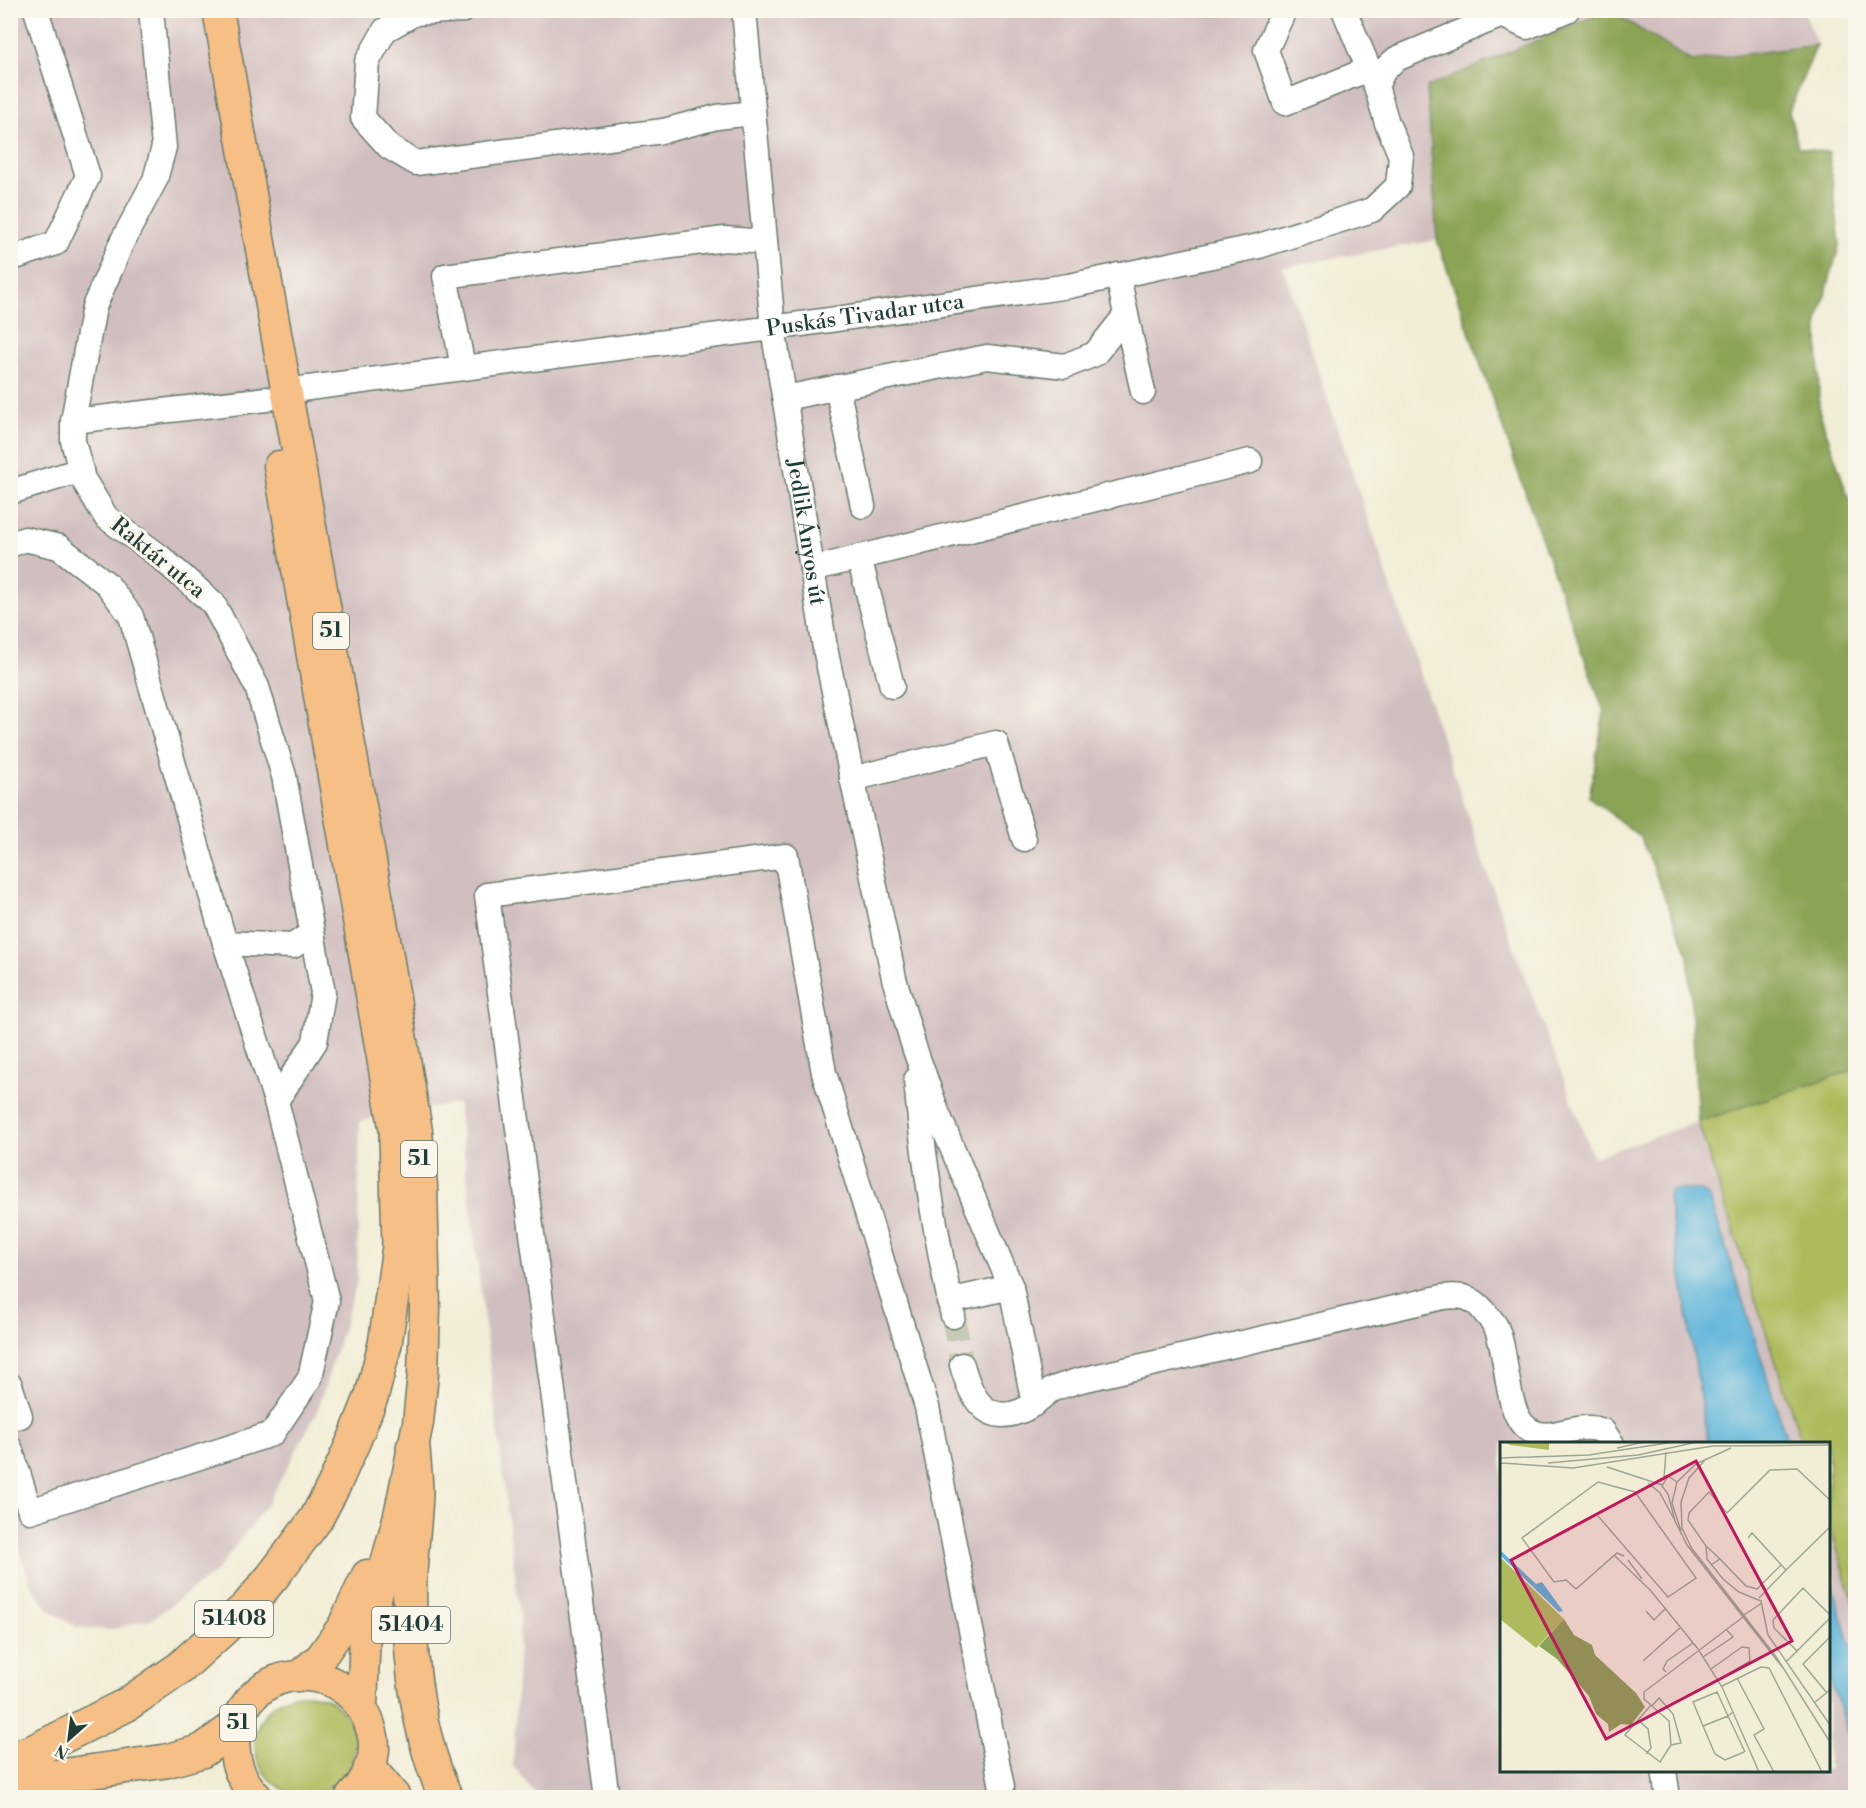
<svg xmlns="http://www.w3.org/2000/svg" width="1866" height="1808" font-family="'Libre Bodoni',serif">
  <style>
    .industrial { fill: #d1bfbf }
    .green { fill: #aebb5d; stroke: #667c48; stroke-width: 1.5 }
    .forest { fill: #8aa354; stroke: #547044; stroke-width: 1.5 }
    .water { fill: #5cb3d9; stroke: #3e7886; stroke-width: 1.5 }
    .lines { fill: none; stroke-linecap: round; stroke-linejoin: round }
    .minor-tunnel { stroke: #c7cab6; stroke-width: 24; stroke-dasharray: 24 12; stroke-linecap: butt }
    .minor-casing { stroke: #687b6d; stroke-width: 27 }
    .major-casing { stroke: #687b6d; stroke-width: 33 }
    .highway-casing { stroke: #687b6d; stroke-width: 36 }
    .minor { stroke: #fff; stroke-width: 24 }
    .major { stroke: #f5bf86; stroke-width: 30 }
    .highway { stroke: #f5bf86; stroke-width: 33 }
    .labels { text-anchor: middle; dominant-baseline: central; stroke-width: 6; stroke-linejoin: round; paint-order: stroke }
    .shield { fill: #fbf7ec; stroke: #61756b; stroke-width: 1.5 }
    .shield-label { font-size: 21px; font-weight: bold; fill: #1f3d34 }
    .street-label { font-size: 22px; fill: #1f3d34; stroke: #fbf7ec }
    .inset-road { fill: none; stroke: #9da795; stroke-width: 1.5 }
    .view { fill: #c2185b; fill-opacity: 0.15; stroke: #c2185b; stroke-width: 3 }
    .inset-edge { fill: none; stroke: #1f3d34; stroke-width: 3 }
  </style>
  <rect width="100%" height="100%" fill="#fbf7ec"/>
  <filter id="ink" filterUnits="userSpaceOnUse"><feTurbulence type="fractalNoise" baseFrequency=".0167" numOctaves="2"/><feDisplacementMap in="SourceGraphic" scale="12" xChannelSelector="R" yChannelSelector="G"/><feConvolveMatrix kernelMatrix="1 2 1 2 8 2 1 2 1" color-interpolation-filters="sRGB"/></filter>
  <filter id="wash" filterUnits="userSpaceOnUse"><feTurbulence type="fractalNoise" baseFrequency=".008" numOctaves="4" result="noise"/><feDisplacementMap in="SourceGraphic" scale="24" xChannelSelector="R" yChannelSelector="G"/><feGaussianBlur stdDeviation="1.35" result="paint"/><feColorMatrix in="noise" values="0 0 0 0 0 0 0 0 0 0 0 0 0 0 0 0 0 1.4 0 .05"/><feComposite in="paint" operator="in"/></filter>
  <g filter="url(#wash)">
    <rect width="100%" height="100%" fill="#f1edd6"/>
    <path class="industrial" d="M 10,11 L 1606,11 L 1427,87 L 1437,240 L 1283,267 L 1500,910 L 1593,1157 L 1698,1122 L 1802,1443 L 1502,1444 L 1502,1770 L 1828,1770 L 1829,1523 L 1855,1606 L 1855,1797 L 538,1797 L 513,1766 L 520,1617 L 458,1103 L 360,1121 L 357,1282 L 317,1412 L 268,1503 L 216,1572 L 152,1619 L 109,1630 L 76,1627 L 49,1610 L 31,1585 L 10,1521 Z
      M 1611,11 L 1804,11 L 1817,45 L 1691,61 Z"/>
    <path class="green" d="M 1855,1069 L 1856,1069 L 1855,1606 L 1829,1523 L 1828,1444 L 1802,1443 L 1698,1122 Z
      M255 1744a50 50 0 1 1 100 0a50 50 0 1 1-100 0Z"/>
    <path class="forest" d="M 1606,11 L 1611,11 L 1691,61 L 1817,45 L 1789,111 L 1798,147 L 1829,153 L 1840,243 L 1818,321 L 1819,410 L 1855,517 L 1855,1069 L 1698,1122 L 1688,954 L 1640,837 L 1589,797 L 1604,712 L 1537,526 L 1437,240 L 1427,87 Z"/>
    <path class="water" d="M 1671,1190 L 1700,1190 L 1710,1198 L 1788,1443 L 1708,1443 L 1668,1197 Z
      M 1828,1573 L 1855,1658 L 1855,1758 L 1829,1675 Z"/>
  </g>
  <g filter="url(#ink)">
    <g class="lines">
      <path class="minor-tunnel" d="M 953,1316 L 962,1365"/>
      <defs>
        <g id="minor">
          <path d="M 463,10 L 415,13 L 385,30 L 367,62 L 363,118 L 389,147 L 416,163 L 663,131 L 717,117 L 753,113"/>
          <path id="s1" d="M 744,10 L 773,328 L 825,648 L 894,978 L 914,1047 L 937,1112 L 1011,1287 L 1034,1404"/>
          <path d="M 1280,10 L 1282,15 L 1266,50 L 1285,103 L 1369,69"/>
          <path d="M 1376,86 L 1384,70 L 1396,59 L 1502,15 L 1527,27 L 1567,10"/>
          <path d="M 10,259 L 56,243 L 88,176 L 36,10"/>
          <path d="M 1126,315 L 1143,392"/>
          <path d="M 463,367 L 445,276 L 725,239 L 765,242"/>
          <path d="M 837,387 L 863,506"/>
          <path id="s2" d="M 285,391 L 773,328 L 1069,286 L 1259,246 L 1372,210 L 1398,186 L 1401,156 L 1387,123 L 1376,86 L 1344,10"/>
          <path d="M 785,398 L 987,357 L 1065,366 L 1095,354 L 1126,315 L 1118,275"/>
          <path d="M 73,421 L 267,399"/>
          <path d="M 10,492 L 81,470"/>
          <path d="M 10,545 L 25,539 L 59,547 L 107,584 L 131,616 L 225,943 L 293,946 L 312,933"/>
          <path d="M 859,557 L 892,686"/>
          <path d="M 812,569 L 1250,461"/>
          <path d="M 852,779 L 996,743 L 1024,839"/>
          <path d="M 225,943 L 276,1101"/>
          <path d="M 916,1080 C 923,1160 936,1237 953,1316"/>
          <path d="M 949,1301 L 1011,1287"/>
          <path d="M 962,1365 C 970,1394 984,1426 1021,1411 C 1033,1406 1041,1397 1051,1390 C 1059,1386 1069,1384 1077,1381 L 1443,1297 C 1462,1295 1471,1296 1484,1311 C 1487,1316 1492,1320 1495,1325 C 1509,1352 1504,1413 1528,1429 C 1548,1443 1568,1426 1590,1428 C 1594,1428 1599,1430 1603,1431 L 1612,1444"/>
          <path d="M 10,1385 L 20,1416 L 10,1419"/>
          <path d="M 10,1448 L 30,1511 L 272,1434 L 310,1378 L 327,1301 L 276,1101 L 315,1042 L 323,993 L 284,776 L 257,687 L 213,603 L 159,556 L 106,517 L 83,479 L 73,441 L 73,421 L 94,307 L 123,240 L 155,180 L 164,147 L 151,10"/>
          <path d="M 1664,1770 L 1668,1798"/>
          <path d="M 607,1798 L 487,895 L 786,856 L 824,1073 L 927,1407 L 1002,1787"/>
        </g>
        <path id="major" d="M 218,10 L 388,956 L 417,1131 L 422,1186 L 425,1308 L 423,1374 L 418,1423 L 399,1515 L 381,1582 L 365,1632 L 362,1706
          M 279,466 L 400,1161
          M 299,1676 L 321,1657 L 343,1626 L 367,1575
          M 258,1798 C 241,1781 232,1761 235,1736 C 245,1658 352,1655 372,1732 C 379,1756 367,1781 350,1798"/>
        <path id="highway" d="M 413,1448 C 414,1464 416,1479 416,1494 C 415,1522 411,1549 410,1577 C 408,1651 415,1729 446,1798
          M 10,1758 L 32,1752 L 126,1705 L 180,1668 L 247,1607 L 273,1576 L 316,1519 L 334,1485 L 355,1438 L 372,1395 L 385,1344 L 399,1247 L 396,1137
          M 370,1769 L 394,1798
          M 10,1783 L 166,1761 L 202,1751 L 236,1726"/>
      </defs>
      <use href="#minor" class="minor-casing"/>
      <use href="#major" class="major-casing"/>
      <use href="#highway" class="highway-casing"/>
      <use href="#minor" class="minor"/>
      <use href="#major" class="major"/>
      <use href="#highway" class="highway"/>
    </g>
  </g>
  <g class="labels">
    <g class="shield">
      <rect x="313" y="613" width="36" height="36" rx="4.5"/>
      <rect x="401" y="1141" width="36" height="36" rx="4.5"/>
      <rect x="195" y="1601" width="78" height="36" rx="4.5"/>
      <rect x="372" y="1607" width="78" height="36" rx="4.5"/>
      <rect x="220" y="1705" width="36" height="36" rx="4.5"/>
    </g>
    <g class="shield-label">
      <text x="331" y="631">51</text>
      <text x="419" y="1159">51</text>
      <text x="234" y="1619">51408</text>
      <text x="411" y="1625">51404</text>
      <text x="238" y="1723">51</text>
    </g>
    <g class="street-label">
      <text stroke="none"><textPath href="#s2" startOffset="585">Puskás Tivadar utca</textPath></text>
      <text stroke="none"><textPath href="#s1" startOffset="526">Jedlik Ányos út</textPath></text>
      <text transform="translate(158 558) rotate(39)">Raktár utca</text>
    </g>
  </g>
  <g transform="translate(1500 1442)">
    <rect width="330" height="330" fill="#f1edd6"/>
    <path d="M 6,0 L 49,0 L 49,8 L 10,3 ZM 0,115 L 64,177 L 36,206 L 0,177 Z" fill="#aebb5d"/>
    <path d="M 64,177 L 74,193 L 92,203 L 95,213 L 136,251 L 145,265 L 131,283 L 121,282 L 109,290 L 108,282 L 96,272 L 89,254 L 57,217 L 39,204 Z" fill="#8aa354"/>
    <path d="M 0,108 L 36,142 L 42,140 L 63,169 L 59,170 L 0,113 Z" fill="#5cb3d9"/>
    <path class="inset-road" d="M 117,6 L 144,0M 0,16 L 89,13 L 174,0M 0,21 L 18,22M 48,21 L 138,13 L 197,0M 16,22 L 73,26 L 213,4 L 330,3M 107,25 L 162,43M 164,36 L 166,10M 177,40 L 196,22 L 231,6M 148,41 L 160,51 L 174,77M 330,58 L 297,27 L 270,28 L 227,71 L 209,50 L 189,71 L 188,78 L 206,104 L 207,117 L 223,137 L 239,150 L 261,159 L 268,193 L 330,283M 98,74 L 168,155 L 196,136 L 135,50 L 98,40 L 22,96 L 54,140 L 66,138 L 76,147 L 117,111 L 124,114M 181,89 L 172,61 L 177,40 L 168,34 L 162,44 L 168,52 L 175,79 L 187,103 L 283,226M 248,96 L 252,91 L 286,128 L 259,156M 190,104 L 277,216 L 330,300M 206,104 L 220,117M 192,107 L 182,86 L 181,60 L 189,36 L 206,17M 115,114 L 151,149 L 198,207 L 222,245 L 259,330M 128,118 L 142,137M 211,123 L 220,117 L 246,144 L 257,147 L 281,123M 286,128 L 330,85M 146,169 L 154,178 L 166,166M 244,173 L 262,161M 298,210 L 274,186 L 273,178 L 303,146 L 330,173M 203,215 L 233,195 L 226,187M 143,219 L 181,185M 286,220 L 330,176M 211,227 L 242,205 L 249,206 L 250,219 L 218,238M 166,230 L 163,227 L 167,219 L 193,201M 237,236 L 264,287 L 254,293 L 274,330M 222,244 L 261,225 L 269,226 L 322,330M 327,251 L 303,222 L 330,195M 314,261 L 330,248M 151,263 L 125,293 L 160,320 L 171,303 L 169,279 L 144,257 L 144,250 L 243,175M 152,264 L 159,256 L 173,272 L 181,301 L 171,303M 233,270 L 228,274 L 245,310M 138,278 L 148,287 L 151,306 L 146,312M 203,284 L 228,274 L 217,250 L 193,260 L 201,279 L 203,284 L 215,312 L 225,318 L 244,310"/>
    <path class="view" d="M 196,19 L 292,199 L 106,297 L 11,118 Z"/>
    <rect width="330" height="330" class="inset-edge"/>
  </g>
  <rect width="1866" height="1808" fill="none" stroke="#fbf7ec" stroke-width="36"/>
  <g transform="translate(69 1739) rotate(208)" stroke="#fbf7ec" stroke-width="4.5" paint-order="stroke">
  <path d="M0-4.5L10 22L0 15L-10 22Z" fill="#1f3d34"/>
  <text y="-9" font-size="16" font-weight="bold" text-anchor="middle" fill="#1f3d34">N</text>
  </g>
</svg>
